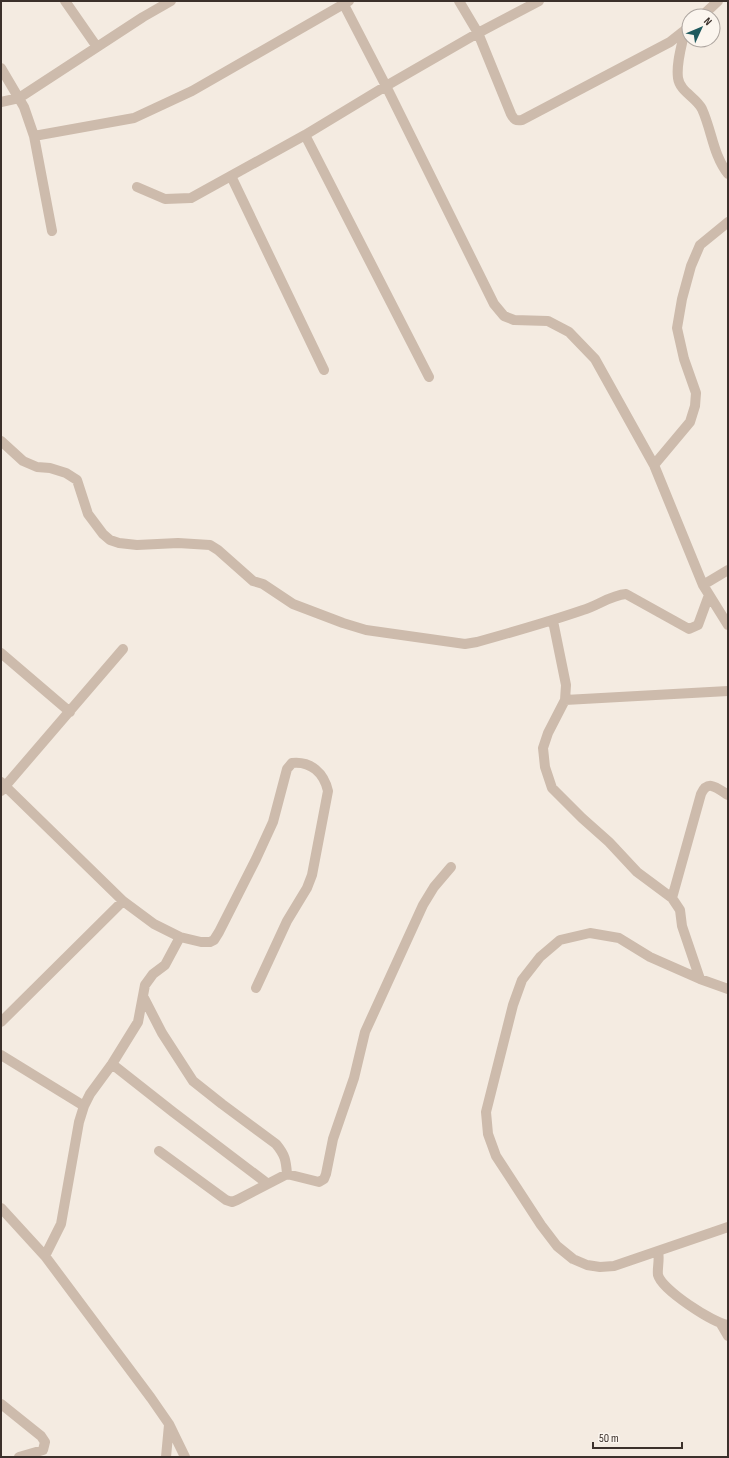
<svg xmlns="http://www.w3.org/2000/svg" width="729" height="1458" font-family="'Sofia Sans Condensed',sans-serif">
  <style>
    .lines { fill: none; stroke-linecap: round; stroke-linejoin: round }
    .minor { stroke: #cdbbac; stroke-width: 10 }
  </style>
  <rect width="100%" height="100%" fill="#f4ebe1"/>
  <g class="lines">
    <path class="minor" d="M 65,1 L 97,47
      M 342,1 L 386,86 L 494,304 L 504,316 L 514,320 L 548,321 L 569,332 L 595,359 L 654,465 L 703,585 L 728,625
      M 459,1 L 478,33 L 511,114 C 514,120 516,121 522,120 L 670,42 L 689,27
      M 702,16 L 718,1
      M 685,30 C 682,45 676,63 678,78 C 680,92 696,97 702,109 C 712,131 713,155 728,174
      M 1,68 L 24,107 L 34,136 L 52,231
      M 1,102 L 19,98 L 143,17 L 171,1
      M 305,135 L 429,377
      M 34,136 L 134,118 L 192,91 L 349,1
      M 231,176 L 324,370
      M 137,187 L 165,199 L 191,198 L 305,135 L 386,86 L 478,33 L 539,1
      M 1,441 L 23,461 L 37,467 L 50,468 L 66,473 L 77,480 L 88,514 L 103,534 L 110,540 L 119,543 L 137,545 L 178,543 L 210,545 L 218,550 L 253,581 L 263,584 L 293,604 L 343,623 L 366,630 L 451,642 L 465,644 L 477,642 C 513,632 548,622 583,610 C 597,606 611,595 626,594 L 689,629 L 698,625 L 709,595
      M 654,465 L 690,422 L 695,406 L 696,393 L 684,359 L 677,328 L 682,299 L 691,266 L 700,245 L 728,222
      M 703,585 L 728,570
      M 553,621 L 566,685 L 565,700 L 548,733 L 543,748 L 545,767 L 552,788 L 582,818 L 609,842 L 637,872 L 672,898 L 680,910 L 682,926 L 700,979
      M 1,653 L 70,712
      M 565,700 L 728,691
      M 1,782 L 123,901 L 154,924 L 180,937 L 201,942 L 210,942 L 214,940 L 219,932 L 256,859 L 273,822 L 287,769 L 292,763 C 311,761 324,773 328,791 L 312,875 L 307,888 L 287,921 L 256,988
      M 1,791 L 123,649
      M 672,898 L 701,794 C 708,779 717,788 728,795
      M 728,989 L 700,979 L 650,957 L 619,938 L 590,933 L 560,940 L 540,957 L 522,980 L 513,1005 L 486,1112 L 488,1134 L 496,1156 L 541,1225 L 557,1246 L 573,1259 L 587,1265 L 600,1267 L 614,1266 L 728,1227
      M 144,998 L 162,1033 L 193,1081 L 222,1104 L 276,1144 C 285,1155 286,1160 287,1174
      M 1,1022 L 123,901
      M 1,1055 L 84,1106
      M 112,1064 L 173,1112 L 268,1184
      M 159,1151 L 226,1200 L 232,1202 L 237,1200 L 287,1174 L 319,1182 L 324,1179 L 326,1174 L 333,1139 L 354,1078 L 365,1032 L 423,905 L 434,887 L 451,867
      M 1,1208 L 45,1256 L 151,1398 L 169,1424 L 185,1457
      M 658,1251 C 660,1259 657,1268 658,1275 C 662,1290 713,1323 728,1325
      M 45,1256 L 61,1224 L 79,1122 L 84,1106 L 90,1094 L 112,1064 L 138,1022 L 145,985 L 153,974 L 165,965 L 180,937
      M 721,1324 L 728,1336
      M 1,1404 L 41,1436 L 45,1442 L 43,1450 L 19,1457
      M 166,1457 L 169,1425"/>
  </g>
  <rect width="729" height="1458" fill="none" stroke="#3b302b" stroke-width="4"/>
  <g transform="translate(701 28) rotate(46)"><circle r="19" fill="#fbf5ee" stroke="#aea6a0"/>
  <path d="M0-3L7 15L0 10L-7 15Z" fill="#1f5a5e"/>
  <text y="-6" font-size="11" font-weight="bold" text-anchor="middle" fill="#3b302b">N</text>
  </g>
  <path d="M593 1442v6h89v-6" fill="none" stroke="#3b302b" stroke-width="2"/>
  <text x="599" y="1442" font-size="12" fill="#3b302b" stroke="#fbf5ee" stroke-width="3" paint-order="stroke">50 m</text>
</svg>
